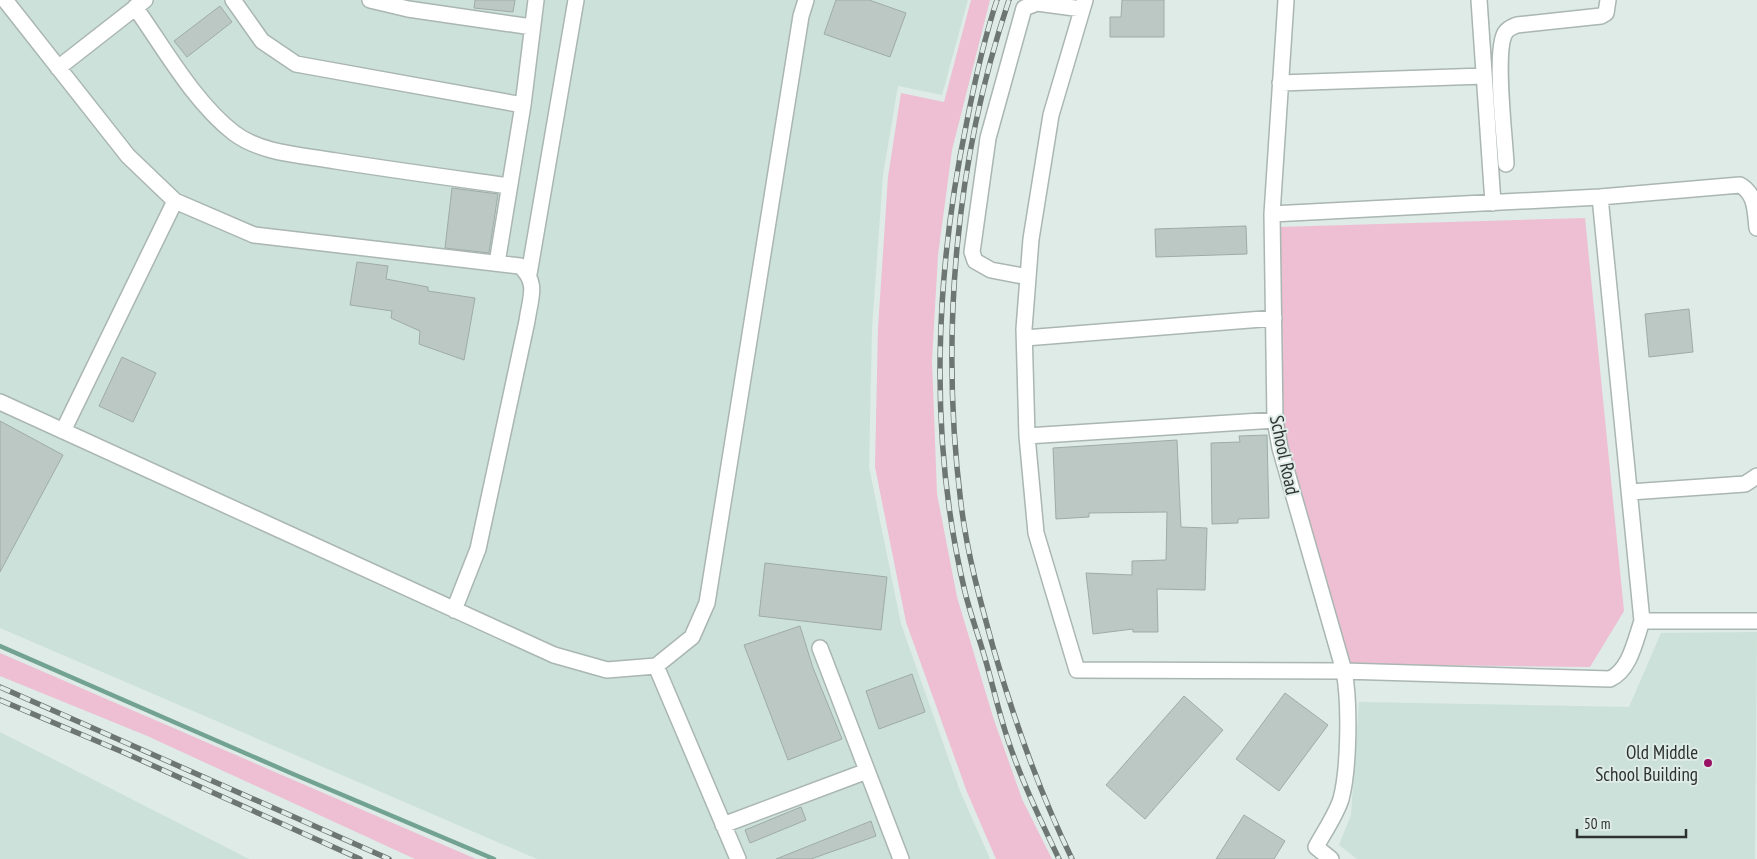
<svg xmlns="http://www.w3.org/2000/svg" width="1757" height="859" font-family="'PT Sans Narrow',sans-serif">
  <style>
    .built { fill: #cce1d9 }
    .green { fill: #eebed3 }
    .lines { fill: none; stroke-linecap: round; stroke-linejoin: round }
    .stream { stroke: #72a291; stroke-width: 4.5 }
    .building { fill: #bcc8c3; stroke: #9faba6 }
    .minor-casing { stroke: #aab6b1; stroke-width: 18 }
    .minor { stroke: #fff; stroke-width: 15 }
    .rail-casing { stroke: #6e7673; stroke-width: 5.5 }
    .rail { stroke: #deebe6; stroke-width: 4; stroke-dasharray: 11; stroke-linecap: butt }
    .poi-dot { fill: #991164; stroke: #deebe6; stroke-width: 2 }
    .labels { text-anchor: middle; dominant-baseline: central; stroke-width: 4; stroke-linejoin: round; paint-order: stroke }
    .street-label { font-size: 19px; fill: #2d3230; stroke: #deebe6 }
    .poi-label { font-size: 19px; fill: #2d3230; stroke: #deebe6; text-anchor: end }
  </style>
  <rect width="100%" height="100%" fill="#deebe6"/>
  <path class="built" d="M 0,0 L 968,0 L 942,95 L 898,86 L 883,175 L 872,328 L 869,467 L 901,624 L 960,791 L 990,859 L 537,859 L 0,628 Z
    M 1757,632 L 1755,859 L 1357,859 L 1339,845 L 1351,815 L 1359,702 L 1629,707 L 1661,633 Z
    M 0,732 L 249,859 L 0,859 Z"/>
  <path class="green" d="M 971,0 L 990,0 L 952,150 L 938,255 L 932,360 L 937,494 L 957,597 L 993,717 L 1022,799 L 1052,859 L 996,859 L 967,792 L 906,622 L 875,467 L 878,328 L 888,177 L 901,93 L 944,102 Z
    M 1585,218 L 1624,611 L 1590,667 L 1351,664 L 1284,438 L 1278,227 Z
    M 0,653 L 476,859 L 415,859 L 145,735 L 0,676 Z"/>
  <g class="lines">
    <path class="stream" d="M 0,646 L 293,774 L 494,859"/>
  </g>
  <path class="building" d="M 475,0 L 515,0 L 513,12 L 474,8 Z
    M 836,0 L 869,0 L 906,13 L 890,57 L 824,34 Z
    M 1122,0 L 1164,0 L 1164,37 L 1110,37 L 1110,17 L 1121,17 Z
    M 220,6 L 232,22 L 187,57 L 174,41 Z
    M 452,188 L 498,194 L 489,253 L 445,248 Z
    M 1246,226 L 1247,254 L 1156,257 L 1155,229 Z
    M 357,262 L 388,266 L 386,279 L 428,287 L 428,291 L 475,298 L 464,360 L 419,344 L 420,331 L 391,318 L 392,311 L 350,305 Z
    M 1689,309 L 1693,352 L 1649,357 L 1645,314 Z
    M 122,357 L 156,373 L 133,422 L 99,406 Z
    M 0,421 L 63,455 L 0,572 Z
    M 1267,435 L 1269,518 L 1238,519 L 1238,523 L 1212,524 L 1211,443 L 1240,442 L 1239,436 Z
    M 1177,440 L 1181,527 L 1207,528 L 1205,590 L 1157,589 L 1158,632 L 1133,632 L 1133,629 L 1093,634 L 1086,573 L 1132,575 L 1132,561 L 1166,560 L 1167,512 L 1089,513 L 1089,517 L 1056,519 L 1053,448 Z
    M 765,563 L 887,577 L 881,630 L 759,616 Z
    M 800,626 L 813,668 L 842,739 L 788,760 L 744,645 Z
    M 912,674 L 925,712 L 879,729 L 866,691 Z
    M 1285,693 L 1328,725 L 1279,791 L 1236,759 Z
    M 1184,696 L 1223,730 L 1145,819 L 1106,785 Z
    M 801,807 L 806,820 L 750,843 L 745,830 Z
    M 1244,815 L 1285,841 L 1274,859 L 1216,859 Z
    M 871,821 L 876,836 L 811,859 L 776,859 Z"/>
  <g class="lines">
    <defs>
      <path id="minor" d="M 5,0 L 128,156 L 175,201 L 254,235 L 520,266 C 539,283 530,298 527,321 L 478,549 L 454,610
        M 233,0 L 262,41 L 296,64 L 523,105
        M 370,0 L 408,9 L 532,27
        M 1085,0 L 1051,115 L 1031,239 L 1024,329 L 1027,436 L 1036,533 L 1077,670 L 1344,671 L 1610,679 C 1630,670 1635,641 1642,621 L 1600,197
        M 1286,0 L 1272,214 L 1275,420 L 1280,448 L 1344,671 C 1350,702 1349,769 1341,799 C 1336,815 1324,832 1316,847 L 1331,859
        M 1479,0 L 1493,203
        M 135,7 C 164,48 194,102 234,133 C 262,154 302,155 336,161 C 393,170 452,178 509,186
        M 58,68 L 145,0
        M 1280,83 L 1484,76
        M 1506,164 C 1505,139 1494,52 1505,33 C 1508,28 1512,27 1517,25 L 1601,16 L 1606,13 L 1608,0
        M 1272,214 L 1600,197 L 1740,185 C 1756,194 1755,211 1757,228
        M 497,263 L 523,105 L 536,0
        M 529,274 L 576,0
        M 1028,277 L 991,270 L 975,261 L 972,252 L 988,138 L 1024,8 L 1037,3 L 1082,9
        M 1025,338 L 1274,318
        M 0,402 L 554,655 L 607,670 L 656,666 L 692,637 L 707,603 L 801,16 L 806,0
        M 63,431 L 175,201
        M 1027,436 L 1275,420
        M 1630,492 L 1745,484 L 1757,476
        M 1642,621 L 1757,621
        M 820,648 L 901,859
        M 656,666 L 738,859
        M 723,825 L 867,771"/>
    </defs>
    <use href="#minor" class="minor-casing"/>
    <use href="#minor" class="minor"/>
    <defs>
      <path id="rail" d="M 997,0 C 984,39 975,80 967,121 C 935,274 928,438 965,592 C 970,613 978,634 984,655 C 991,678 996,701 1003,724 C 1016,769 1039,817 1059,859
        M 1009,0 C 955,161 940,336 961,504 C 967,553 980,600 993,647 C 1014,720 1039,791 1072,859
        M 0,687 L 389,859
        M 0,700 L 125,753 L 360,859"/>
    </defs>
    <use href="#rail" class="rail-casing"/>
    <use href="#rail" class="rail"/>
  </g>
  <circle class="poi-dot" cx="1708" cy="763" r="5"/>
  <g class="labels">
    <g class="street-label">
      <text transform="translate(1285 455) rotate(78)">School Road</text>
    </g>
    <g class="poi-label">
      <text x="1698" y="752">Old Middle<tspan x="1698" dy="22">School Building</tspan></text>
    </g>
  </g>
  <path d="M1577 829v8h109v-8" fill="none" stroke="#2d3230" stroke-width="2.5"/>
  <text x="1584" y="829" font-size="15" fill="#2d3230" stroke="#deebe6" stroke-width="4" paint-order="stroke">50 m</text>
</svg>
